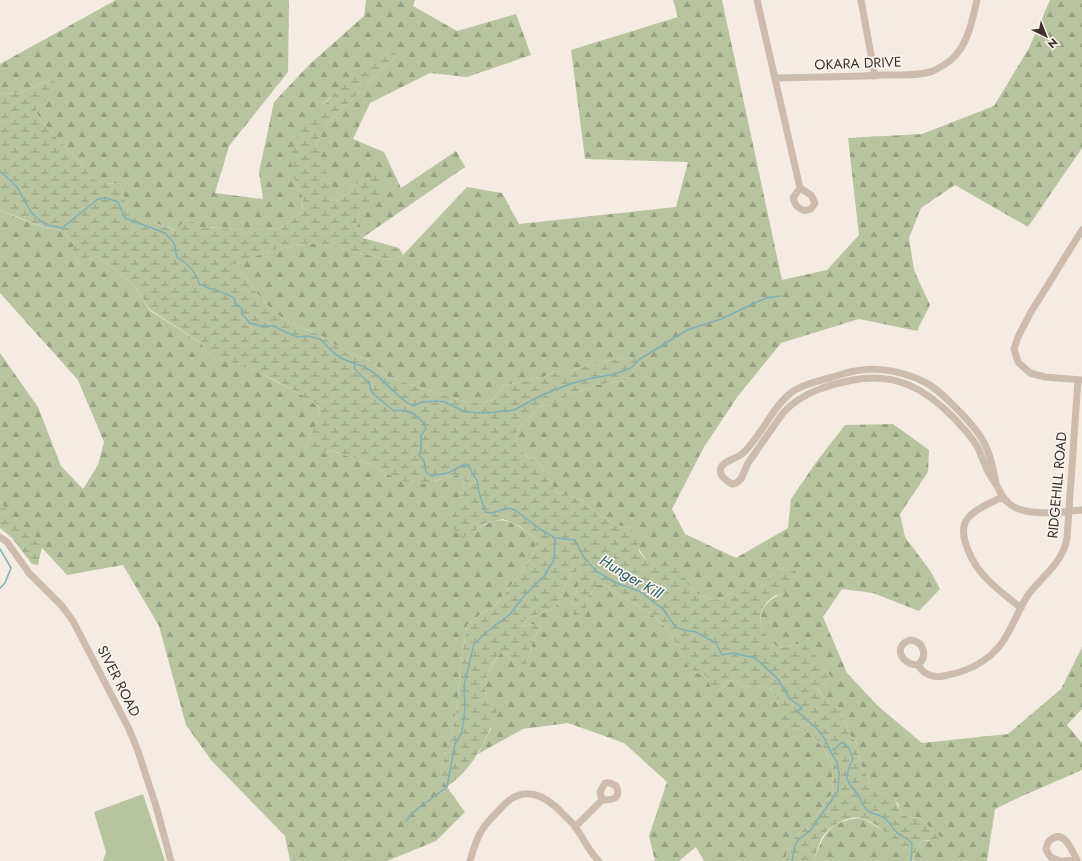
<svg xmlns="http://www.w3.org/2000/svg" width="1082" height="861" font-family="Jost,sans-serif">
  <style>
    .grass { fill: #b8c4a0 }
    .forest { fill: url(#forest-firs) }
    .wetland { fill: url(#wetland-marsh) }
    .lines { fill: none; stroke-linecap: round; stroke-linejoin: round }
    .stream { stroke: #7fb0b2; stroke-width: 1.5 }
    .minor { stroke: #cdbbac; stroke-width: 7 }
    .labels { text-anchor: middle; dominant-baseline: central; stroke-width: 3.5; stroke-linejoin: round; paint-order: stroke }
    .street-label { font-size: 14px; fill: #3b302b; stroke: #fbf5ee }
    .water-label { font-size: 15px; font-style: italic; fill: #1f5a5e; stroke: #fbf5ee }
  </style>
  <defs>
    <pattern id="forest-firs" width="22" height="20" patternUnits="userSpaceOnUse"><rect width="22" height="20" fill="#b8c4a0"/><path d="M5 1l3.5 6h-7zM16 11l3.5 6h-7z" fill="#97a083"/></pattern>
    <pattern id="wetland-marsh" width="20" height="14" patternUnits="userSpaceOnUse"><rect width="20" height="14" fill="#b8c4a0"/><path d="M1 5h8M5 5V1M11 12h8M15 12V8" fill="none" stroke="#97a083"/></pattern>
  </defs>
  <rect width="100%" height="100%" fill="#f4ebe1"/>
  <path class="grass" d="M 143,794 L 165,861 L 103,861 L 106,852 L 94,812 Z"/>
  <path class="forest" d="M 116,0 L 289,0 L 288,72 L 229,146 L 215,193 L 263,199 L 259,172 L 274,102 L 310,64 L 364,16 L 366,0 L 415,0 L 413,6 L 457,31 L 516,14 L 531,55 L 467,77 L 430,73 L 370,103 L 353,139 L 384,152 L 401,188 L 456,151 L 465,167 L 362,238 L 357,230 L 358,215 L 369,210 L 378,176 L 355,184 L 337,201 L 329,199 L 329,185 L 316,145 L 324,127 L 396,56 L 339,90 L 324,103 L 295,180 L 303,197 L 302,212 L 284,226 L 274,230 L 252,229 L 236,230 L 208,227 L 199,229 L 188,219 L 175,230 C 159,223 133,220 125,203 C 123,197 123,190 120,184 L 104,183 L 91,178 L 86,169 L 41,121 L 36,111 L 38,106 L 55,92 L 52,79 L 20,93 L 2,94 L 0,93 L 0,64 Z
    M 673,0 L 722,0 L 782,280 L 827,270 L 859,235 L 848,138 L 922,134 L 994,106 L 1029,48 L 1050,0 L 1082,0 L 1082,148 L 1028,227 L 955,185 L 921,208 L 909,238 L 914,270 L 930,305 L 917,331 L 859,319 L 781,343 L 738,396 L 704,447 L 672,509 L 685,534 L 736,558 L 788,528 L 791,499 L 817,461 L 845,425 L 893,424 L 929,450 L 928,472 L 900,514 L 905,537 L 931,572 L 940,589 L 919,611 L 873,593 L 842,589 L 823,617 L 847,673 L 878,706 L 922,743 L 1008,734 L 1061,689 L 1082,647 L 1082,709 L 1067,725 L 1082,743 L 1082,770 L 1020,797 L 995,809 L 987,861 L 912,861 L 922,840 L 930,841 L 933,830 L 919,818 L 908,817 L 900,812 L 898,803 L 878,793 L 871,791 L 869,779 L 862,768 L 856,742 L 849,734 L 847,727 L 837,707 L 823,697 L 817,688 L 825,684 L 830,676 L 817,658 L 799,644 L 779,648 C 756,629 751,607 783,593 L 787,565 L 767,579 L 765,584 L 759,588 L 738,588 L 721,600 L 712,600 L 696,593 L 689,586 L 673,566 C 641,567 642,553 630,528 L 617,525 L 598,515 L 582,500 L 565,494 L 556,492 L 538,462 L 524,455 L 516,444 L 515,437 L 520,426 L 541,406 L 553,404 L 574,394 L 597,385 L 626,380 L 633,357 L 595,362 L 571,371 L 558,371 L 540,378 L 505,385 L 493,399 L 484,403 L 469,403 L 388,377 L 371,361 L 350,354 L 318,334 L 300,327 L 281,317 L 270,308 L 251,286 L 245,276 L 231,265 L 270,251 L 305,244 L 319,243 L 330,247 L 340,247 L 354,252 L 391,260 L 403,255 L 467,187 L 502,193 L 519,224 L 676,207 L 688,162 L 585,159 L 571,50 L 678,17 Z
    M 0,210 C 21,219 41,228 63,231 L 73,244 L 73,256 L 80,263 L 97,256 L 134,285 L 149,310 L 201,343 L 210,356 L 237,363 L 258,372 L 306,397 L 320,408 L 317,423 L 308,440 L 322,454 L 330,450 L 370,464 L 399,480 L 434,481 L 457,475 L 465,479 L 460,499 L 474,532 C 500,511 512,521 536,539 L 534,553 L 519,575 L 494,607 L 481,614 L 467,625 L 460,669 L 458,699 L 452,730 L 440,773 L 447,787 L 465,812 L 436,841 L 387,861 L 290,861 L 285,836 L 211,760 L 186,725 L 159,626 L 123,565 L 67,575 L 0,502 L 0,353 L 38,407 L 61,466 L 83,489 L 98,465 L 104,442 L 78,380 L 0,293 Z
    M 580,571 L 577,590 L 572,605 L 586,613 L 588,597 L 597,585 L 604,584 L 618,595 L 648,611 L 655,617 L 669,631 L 687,664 L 694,672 L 706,676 L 710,684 L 720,692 L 727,681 L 735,680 L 742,687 L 762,686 L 771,689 L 777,699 L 779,711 L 792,728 L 811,733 L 823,748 L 833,768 L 832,793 L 821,809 L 807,826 L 789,842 L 785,861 L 704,861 L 696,847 L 679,861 L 655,861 L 649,836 L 667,782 L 624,743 L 568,723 L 523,729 L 478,754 L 491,729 L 493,705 L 486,700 C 484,675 488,672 501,652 L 508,654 L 515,665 L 524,672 L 534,638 L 541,626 L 533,624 L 519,626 L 524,620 L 555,608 L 571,573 Z
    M 861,818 C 875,825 892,835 901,848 C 905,853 906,857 911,861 L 814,861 C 823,834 830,820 861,818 Z"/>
  <path class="wetland" d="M 392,47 L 396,56 L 324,127 L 316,145 L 325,167 L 329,185 L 329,199 L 337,201 L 355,184 L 378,175 L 382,186 L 381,200 L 369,210 L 358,215 L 357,230 L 363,238 L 399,248 L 403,255 L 391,260 L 354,252 L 340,247 L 330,247 L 319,243 L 305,244 L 270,251 L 232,265 L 245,276 L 251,286 L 270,308 L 281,317 L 300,327 L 318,334 L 350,354 L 371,361 L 388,377 L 469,403 L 484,403 L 493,399 L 505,385 L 540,378 L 558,371 L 571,371 L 595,362 L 633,357 L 638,361 L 636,370 L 626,380 L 597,385 L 574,394 L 553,404 L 541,406 L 520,426 L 515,437 L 516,444 L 524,455 L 538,462 L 556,492 L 565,494 L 582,500 L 598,515 L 617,525 L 630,528 L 638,537 L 639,551 L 644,558 L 655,564 L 680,567 L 689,586 L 696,593 L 712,600 L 721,600 L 738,588 L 759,588 L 765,584 L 767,579 L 787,565 L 796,571 C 796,580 790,588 782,593 C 779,595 776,595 773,597 C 750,613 762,634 779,648 C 785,647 795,644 799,644 C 811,644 824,668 830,676 L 825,684 L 817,689 L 823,697 L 837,707 L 847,727 L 849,734 L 856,742 L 862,768 L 869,779 L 871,791 C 887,796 895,794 900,812 L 908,817 L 919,818 L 941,837 L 941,841 L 922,840 L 912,861 C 905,858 900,847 894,841 C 886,833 873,821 861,818 C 848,815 829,826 822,838 C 818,845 816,854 814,861 L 785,861 L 789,842 L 807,826 L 821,809 L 832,793 L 833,768 L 823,748 L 811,733 L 792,728 L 781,728 L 777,699 L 771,689 L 762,686 L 742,687 L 735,680 L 727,681 L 720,692 L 711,697 L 710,684 L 706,676 L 694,672 L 687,664 L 669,631 L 655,617 L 648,611 L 618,595 L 604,584 L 597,585 L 588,597 L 586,613 L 581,619 L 573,616 L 572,605 L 577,590 L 580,571 L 571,573 L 555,608 L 524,620 L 520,626 L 533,624 L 541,626 L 534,638 L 524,673 L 515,665 L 508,654 L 501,652 C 488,670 484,677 486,700 L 493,705 L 497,712 C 489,733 479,756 463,773 C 458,778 452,783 447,787 L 440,773 L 452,730 L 458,699 L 460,669 L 467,625 L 481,614 L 494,607 L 519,575 L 534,553 L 536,539 L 519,526 L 503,519 L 486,523 L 474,532 L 462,538 L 451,527 L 460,499 L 465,479 L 457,475 L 418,485 L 399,480 L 370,464 L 330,450 L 322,454 L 312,455 L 306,449 L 308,440 L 317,423 L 320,408 C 308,397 294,391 280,383 C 255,370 237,363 210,356 L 201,343 L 149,309 L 134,285 L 97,256 L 80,263 L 73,256 L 73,244 L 63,231 C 41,228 21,218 0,210 L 0,93 L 2,94 L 20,93 L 52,79 L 56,85 L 56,92 L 38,106 L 36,111 L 41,121 L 86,169 L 91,178 L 104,183 L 120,184 C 123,190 123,197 125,202 C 133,220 159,223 174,230 L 188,219 L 196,224 L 199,229 L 208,227 L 236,230 L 252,229 L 274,230 L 284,226 L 302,212 L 303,197 L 295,180 L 290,157 L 299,134 L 309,119 L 361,67 Z
    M 0,502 L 42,547 L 38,565 L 32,564 L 12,538 L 0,528 Z"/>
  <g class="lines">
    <path class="stream" d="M 0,171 L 17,187 L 31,212 L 39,220 L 48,225 L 62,228 L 98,199 L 106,198 L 118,202 L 125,218 L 165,233 L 174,243 L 177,257 C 186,263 197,273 199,284 C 212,290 222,291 234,298 L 235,302 L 242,309 L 242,314 L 250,323 L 261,326 L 274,326 L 283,331 L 297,337 L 308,336 L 320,339 L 335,354 L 343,359 L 356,364 L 354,367 L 358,373 L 369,382 L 371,391 L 375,395 L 394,411 C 407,408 422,416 426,429 L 421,435 L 421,450 L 419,455 L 424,461 L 426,472 L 431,476 L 448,473 L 463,465 L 469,465 L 472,473 L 477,480 L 479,492 L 485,512 L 491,513 L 509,508 L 515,510 L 540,529 L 555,538 L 575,540 L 583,556 L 596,571 L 616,583 L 639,591 L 663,609 L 674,625 L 680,629 L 696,632 L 716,643 L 722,655 L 733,653 L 755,658 L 777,678 L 790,699 L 801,707 L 802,708 L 797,711 C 812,726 823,729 830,751 L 836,748 L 842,742 L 848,747 L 853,759 C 850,765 847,771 847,777 C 847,785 855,789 858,795 C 862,801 863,809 870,812 C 876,815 882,815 887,820 C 892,825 894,831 899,834 C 904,837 908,839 912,843 L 911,861
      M 356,364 C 380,370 391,395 413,406 L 423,402 L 436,401 L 445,402 L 465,412 L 486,413 L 514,410 L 542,395 L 570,384 L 588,379 L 615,374 L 631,368 L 640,359 L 687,330 L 721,319 L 766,298 L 780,296
      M 0,549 L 11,568 L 5,583 L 0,588
      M 406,821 L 416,810 L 447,787 L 455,744 L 462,732 L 465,708 L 464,686 L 474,644 L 488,631 L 509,615 L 525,595 L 544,576 L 554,560 L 555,538
      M 792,861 L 795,845 L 799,839 L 810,831 L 838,791 L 839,773 L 837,762 L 830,751"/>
    <path class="minor" d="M 757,0 L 800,188
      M 861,0 L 875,76
      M 775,78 C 811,77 848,77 884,75 C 899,75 915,76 930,72 C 937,70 944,65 951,60 C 968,45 972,21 977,0
      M 800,188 L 811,195 L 815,203 C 809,216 796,210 793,198 Z
      M 1082,380 L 1045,377 L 1030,373 L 1018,362 L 1014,349 L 1018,337 L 1031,312 L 1082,230
      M 996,484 C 990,447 983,435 956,408 C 947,399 938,389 926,383 C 908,373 882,367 862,370 C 850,371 840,375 829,378 C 818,381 805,384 795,390 C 772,405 763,435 743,453 C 736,460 717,461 721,474 C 723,479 727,481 732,484 L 736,483 L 741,479 L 748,463 L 783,413 C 801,393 827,385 853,380 C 895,372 924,388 953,417 C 962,427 972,436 978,448 C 981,454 983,461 986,467 C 988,474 993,479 997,486 C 1001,493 1003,500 1011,505 C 1028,517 1062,512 1082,510
      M 1002,497 C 991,503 976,508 968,518 C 955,533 974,566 986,578 C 996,589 1009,598 1021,608
      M 0,537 L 7,542 L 29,573 L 62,606 L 73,621 L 129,729 L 138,751 L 156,806 L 171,861
      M 911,640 C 924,642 928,656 918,665 C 901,665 892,645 911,640 Z
      M 918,665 C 924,675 934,678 944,676 C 971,671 995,658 1008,633 C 1015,621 1020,607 1028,595 C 1042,576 1063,563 1067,538 L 1078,380
      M 605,783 L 610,783 L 616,786 C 622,799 612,800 602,800 L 600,792 Z
      M 575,827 L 602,800
      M 470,861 C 473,850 476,839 482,830 C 487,822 495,814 502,807 C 523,783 546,795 564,815 C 568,819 573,823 576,828 C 584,839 589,852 599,861
      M 1060,861 C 1052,859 1049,857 1046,849 C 1047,844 1048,841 1053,838 C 1065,831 1072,851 1077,860 L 1063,861"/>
  </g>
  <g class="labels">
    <g class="street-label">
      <text transform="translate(858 63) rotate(-2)">OKARA DRIVE</text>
      <text transform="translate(1057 485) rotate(-85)">RIDGEHILL ROAD</text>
      <text transform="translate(119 681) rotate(63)">SIVER ROAD</text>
    </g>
    <g class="water-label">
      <text transform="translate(631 577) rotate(31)">Hunger Kill</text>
    </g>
  </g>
  <g transform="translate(1046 36) rotate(137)" stroke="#fbf5ee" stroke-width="3" paint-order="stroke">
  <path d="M0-3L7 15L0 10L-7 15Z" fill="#3b302b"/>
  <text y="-6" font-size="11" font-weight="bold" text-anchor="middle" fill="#3b302b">N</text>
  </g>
</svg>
